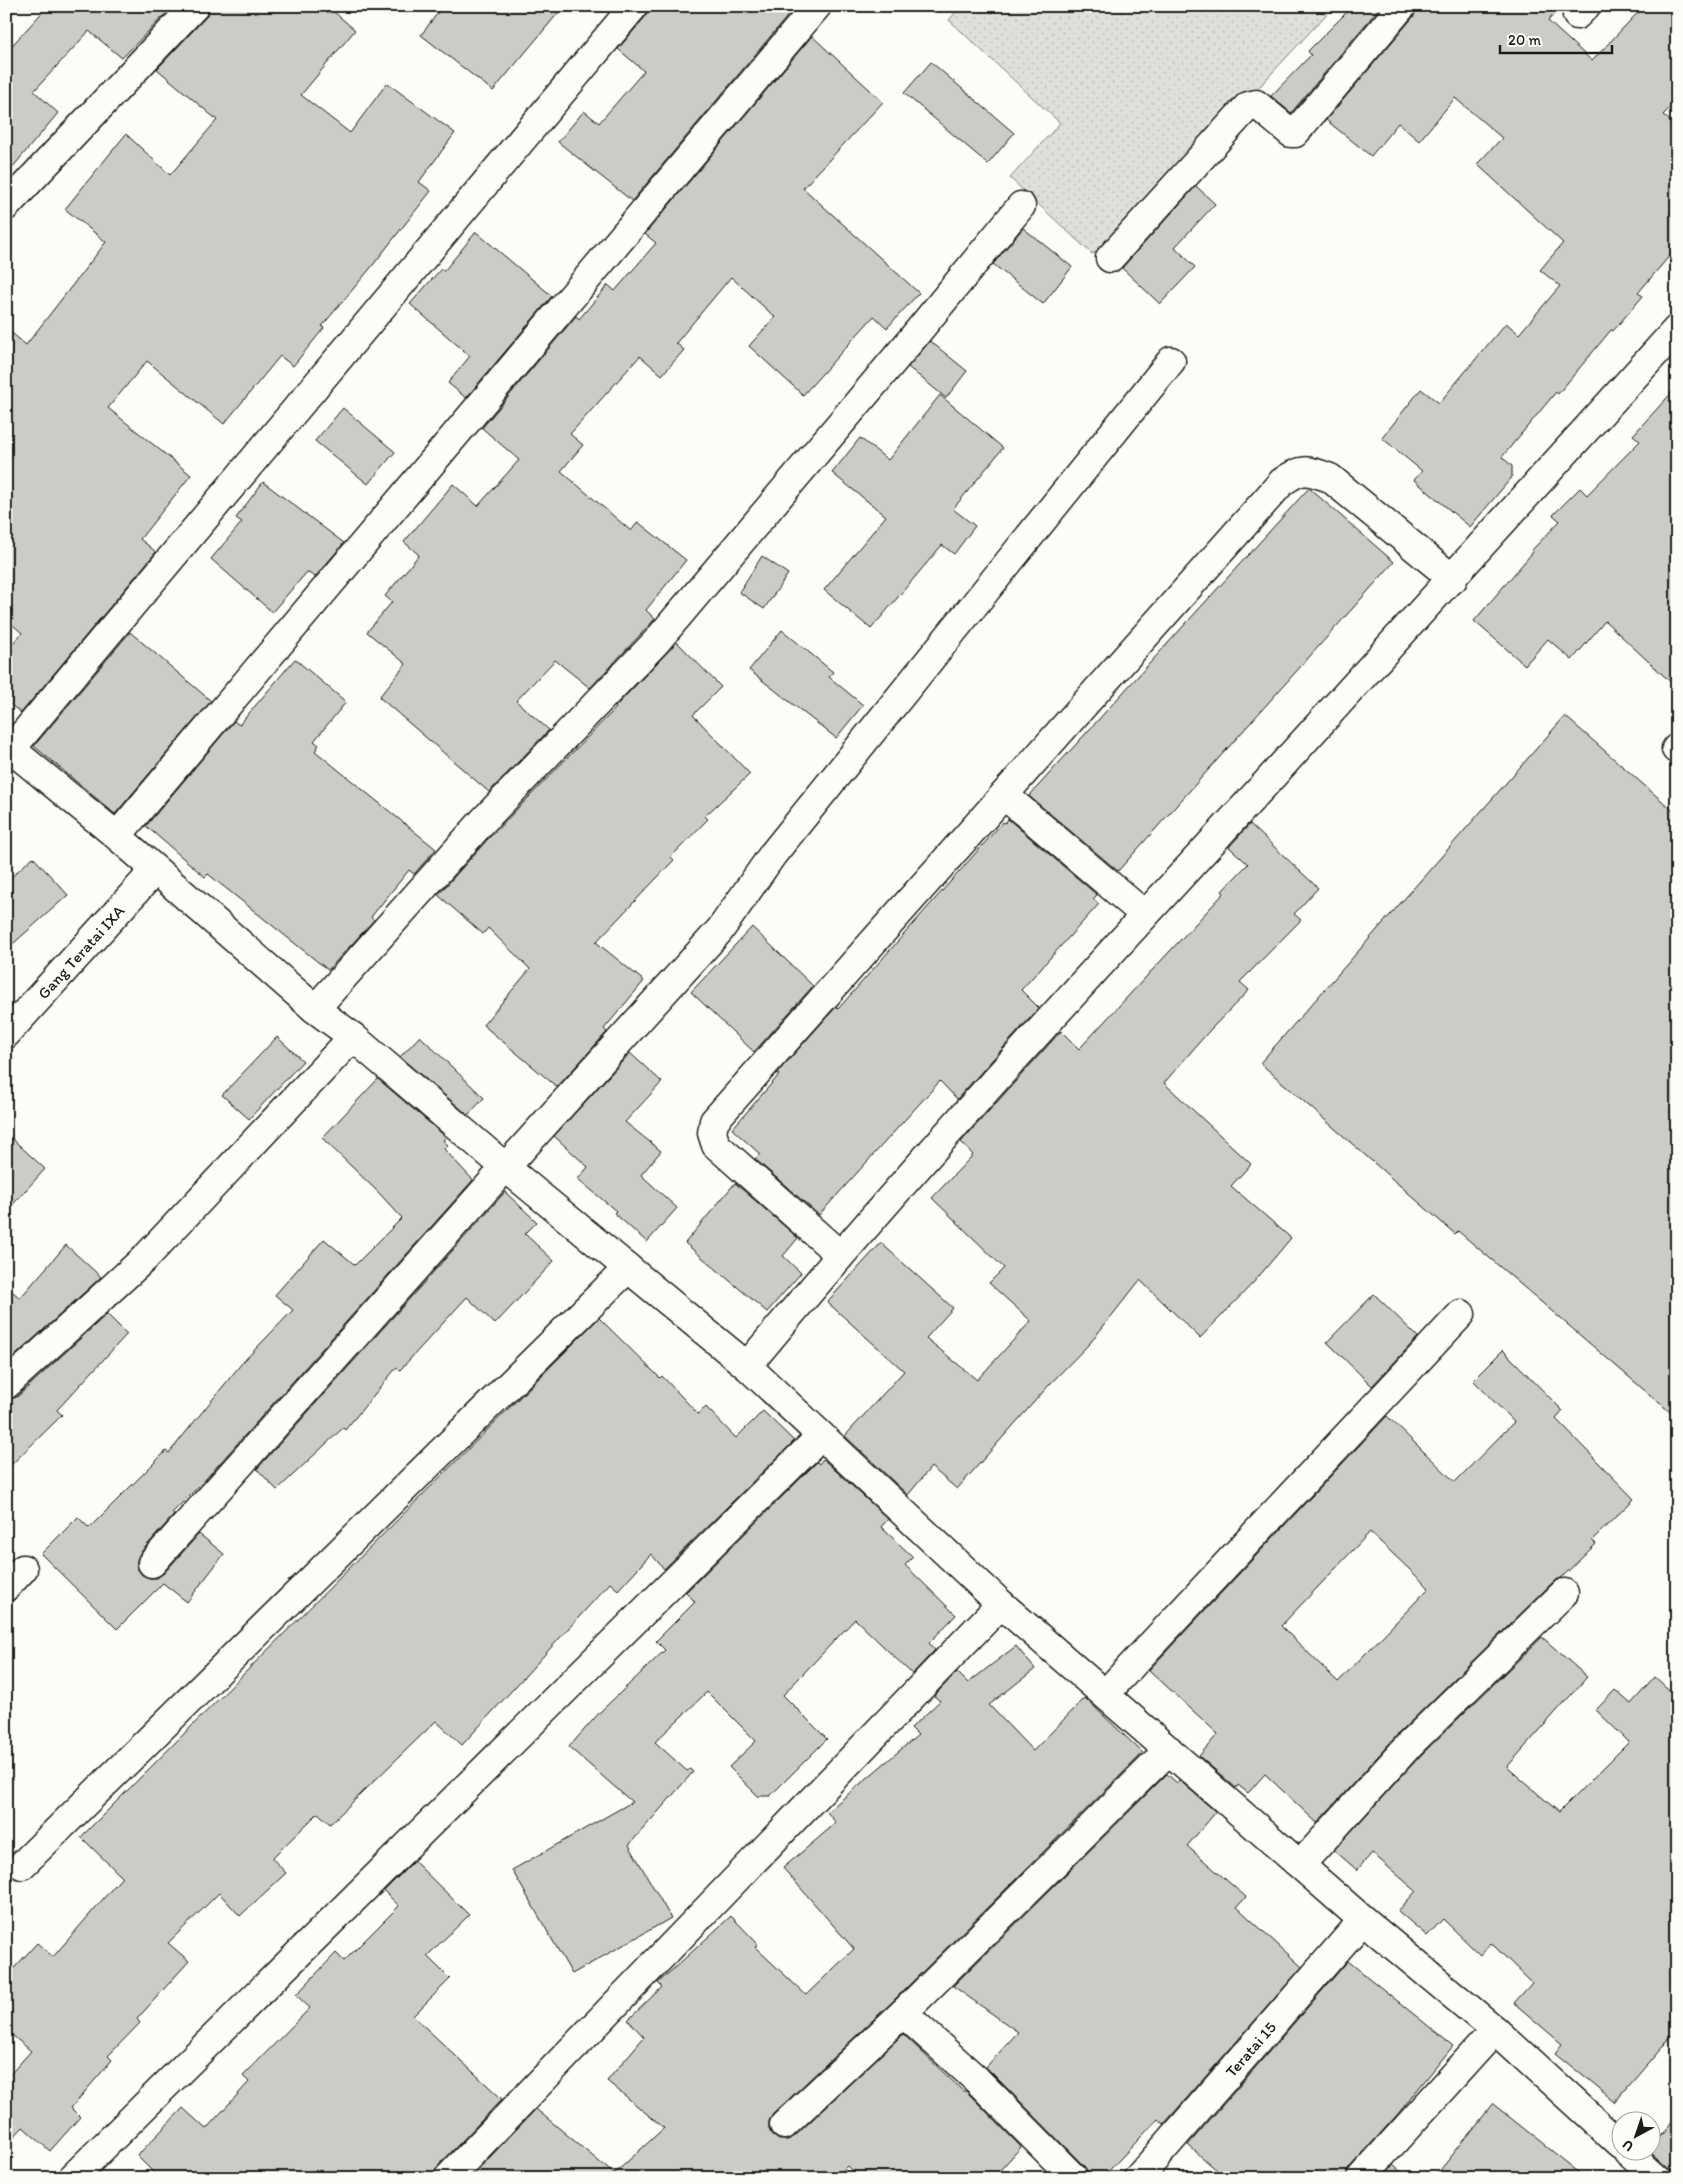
<svg xmlns="http://www.w3.org/2000/svg" width="1683" height="2184" font-family="Itim,sans-serif">
  <style>
    .grass { fill: url(#grass-dots); stroke: #7e7e7c }
    .building { fill: #cccbc8; stroke: #1c1c1c; fill-rule: evenodd }
    .lines { fill: none; stroke-linecap: round; stroke-linejoin: round }
    .minor-casing { stroke: #1c1c1c; stroke-width: 31 }
    .minor { stroke: #fdfcf7; stroke-width: 28 }
    .labels { text-anchor: middle; dominant-baseline: central; stroke-width: 4.5; stroke-linejoin: round; paint-order: stroke }
    .street-label { font-size: 16px; fill: #1c1c1c; stroke: #fdfcf7 }
  </style>
  <defs>
    <pattern id="grass-dots" width="8" height="8" patternUnits="userSpaceOnUse" patternTransform="scale(1.25)"><rect width="8" height="8" fill="#e0dfdb"/><path d="M2 2h.1M6 6h.1" fill="none" stroke="#c0bfbb" stroke-width="1.8" stroke-linecap="round"/></pattern>
  </defs>
  <rect width="100%" height="100%" fill="#fdfcf7"/>
  <filter id="ink" filterUnits="userSpaceOnUse"><feTurbulence type="fractalNoise" baseFrequency=".02" numOctaves="2"/><feDisplacementMap in="SourceGraphic" scale="10" xChannelSelector="R" yChannelSelector="G"/><feConvolveMatrix kernelMatrix="1 2 1 2 8 2 1 2 1" color-interpolation-filters="sRGB"/></filter>
  <g filter="url(#ink)">
    <path class="grass" d="M 961,6 L 1334,6 L 1114,244 L 1092,254 L 1010,178 L 1060,123 L 949,20 Z"/>
    <path class="building" d="M 48,6 L 173,6 L 122,58 L 89,31 L 34,91 L 58,113 L 6,175 L 6,52 Z
      M 210,6 L 327,6 L 355,30 L 301,95 L 350,133 L 387,83 L 455,133 L 419,182 L 431,191 L 369,270 L 322,326 L 324,328 L 293,366 L 280,356 L 224,424 L 147,361 L 108,408 L 191,475 L 140,539 L 156,552 L 21,713 L 6,701 L 6,651 L 22,633 L 6,619 L 6,328 L 26,345 L 106,242 L 65,209 L 126,134 L 170,175 L 217,120 L 157,69 L 206,17 Z
      M 443,6 L 564,6 L 493,91 L 421,35 Z
      M 649,6 L 796,6 L 632,201 L 558,142 L 584,111 L 599,123 L 644,71 L 618,49 L 646,16 Z
      M 1353,6 L 1381,6 L 1291,113 L 1271,96 L 1311,55 L 1308,51 Z
      M 1417,6 L 1561,6 L 1548,21 L 1592,61 L 1644,6 L 1677,6 L 1677,100 L 1663,115 L 1677,127 L 1677,247 L 1638,293 L 1643,296 L 1613,331 L 1611,330 L 1558,394 L 1556,392 L 1502,457 L 1512,466 L 1512,477 L 1470,527 L 1414,480 L 1422,471 L 1382,438 L 1421,389 L 1439,403 L 1506,323 L 1519,334 L 1560,286 L 1540,270 L 1563,243 L 1477,164 L 1502,138 L 1455,98 L 1419,141 L 1398,123 L 1371,156 L 1326,120 L 1414,16 Z
      M 812,36 L 883,102 L 803,188 L 919,293 L 887,328 L 874,316 L 803,395 L 749,346 L 775,317 L 731,277 L 676,343 L 684,350 L 662,375 L 640,356 L 570,434 L 583,445 L 561,471 L 631,531 L 638,522 L 686,560 L 646,610 L 655,619 L 590,688 L 555,660 L 516,701 L 549,730 L 489,792 L 379,697 L 406,664 L 367,632 L 392,602 L 385,596 L 419,555 L 404,542 L 453,484 L 478,506 L 519,460 L 482,428 L 576,316 L 579,319 L 608,285 L 615,291 L 656,243 L 645,234 Z
      M 931,62 L 1014,133 L 988,164 L 904,93 Z
      M 1196,186 L 1215,204 L 1175,247 L 1195,267 L 1160,304 L 1122,268 Z
      M 1023,228 L 1072,267 L 1043,304 L 993,264 Z
      M 476,232 L 552,296 L 466,398 L 448,383 L 470,356 L 410,304 L 441,269 L 444,271 Z
      M 930,341 L 967,371 L 946,398 L 908,367 Z
      M 1677,387 L 1677,688 L 1605,621 L 1572,660 L 1548,639 L 1525,665 L 1474,621 L 1533,552 L 1531,551 L 1560,521 L 1553,515 L 1580,488 L 1587,495 L 1640,441 L 1633,435 Z
      M 940,395 L 1003,448 L 953,509 L 975,526 L 954,554 L 942,545 L 871,629 L 824,590 L 886,516 L 832,473 L 860,438 L 888,460 Z
      M 343,408 L 395,452 L 368,484 L 315,441 Z
      M 263,482 L 344,543 L 315,577 L 307,572 L 272,612 L 211,559 L 242,522 L 236,518 Z
      M 1309,488 L 1394,562 L 1118,871 L 1029,796 Z
      M 762,556 L 788,574 L 764,609 L 739,592 Z
      M 782,630 L 833,672 L 829,677 L 863,705 L 836,738 L 749,670 Z
      M 130,632 L 211,701 L 115,814 L 34,746 Z
      M 677,642 L 721,687 L 693,715 L 750,774 L 705,816 L 708,819 L 671,857 L 674,860 L 596,942 L 644,981 L 604,1029 L 607,1032 L 557,1087 L 483,1025 L 530,969 L 488,928 L 483,934 L 438,895 L 487,840 L 616,708 L 615,707 Z
      M 295,659 L 346,702 L 314,741 L 319,745 L 315,751 L 436,849 L 414,874 L 409,870 L 371,917 L 374,920 L 328,970 L 208,874 L 205,877 L 146,826 L 234,721 L 239,725 Z
      M 1565,716 L 1677,814 L 1677,1418 L 1458,1231 L 1455,1234 L 1260,1063 Z
      M 1008,819 L 1097,895 L 1093,899 L 1099,904 L 1021,990 L 1039,1008 L 957,1099 L 940,1081 L 819,1215 L 755,1159 L 760,1154 L 732,1129 L 779,1075 L 777,1073 L 836,1007 L 838,1009 L 1003,822 L 1005,823 Z
      M 1250,824 L 1318,888 L 1294,914 L 1301,920 L 1240,982 L 1249,990 L 1210,1030 L 1164,1083 L 1251,1164 L 1231,1186 L 1291,1238 L 1254,1282 L 1200,1338 L 1140,1280 L 1090,1343 L 1050,1384 L 957,1489 L 931,1467 L 908,1495 L 845,1436 L 904,1371 L 827,1302 L 881,1243 L 953,1308 L 926,1338 L 977,1380 L 1031,1321 L 989,1283 L 1004,1268 L 932,1198 L 973,1155 L 961,1142 L 1061,1031 L 1079,1049 L 1224,893 L 1222,891 L 1248,864 L 1229,847 Z
      M 33,857 L 68,895 L 6,950 L 6,882 Z
      M 752,927 L 813,986 L 754,1052 L 691,992 Z
      M 420,1036 L 484,1098 L 468,1115 L 400,1057 Z
      M 277,1037 L 303,1061 L 249,1119 L 222,1095 Z
      M 630,1053 L 662,1082 L 625,1122 L 661,1151 L 641,1175 L 677,1208 L 647,1242 L 614,1213 L 616,1211 L 578,1179 L 588,1167 L 554,1136 Z
      M 378,1079 L 446,1137 L 443,1140 L 448,1145 L 444,1149 L 473,1180 L 203,1482 L 172,1513 L 174,1515 L 140,1553 L 137,1560 L 137,1568 L 142,1575 L 149,1578 L 157,1578 L 164,1573 L 199,1534 L 224,1554 L 187,1602 L 163,1583 L 117,1629 L 41,1554 L 78,1517 L 89,1528 L 166,1451 L 169,1453 L 242,1363 L 293,1310 L 275,1295 L 324,1239 L 355,1265 L 402,1218 L 379,1193 L 322,1138 Z
      M 6,1133 L 45,1169 L 6,1212 Z
      M 735,1183 L 798,1238 L 783,1256 L 801,1273 L 767,1312 L 685,1243 Z
      M 505,1192 L 537,1222 L 525,1234 L 554,1261 L 495,1324 L 467,1297 L 400,1370 L 397,1367 L 345,1430 L 343,1428 L 277,1490 L 257,1469 Z
      M 66,1245 L 101,1277 L 6,1364 L 6,1286 L 20,1298 Z
      M 1374,1294 L 1418,1337 L 1372,1386 L 1327,1342 Z
      M 107,1314 L 127,1334 L 57,1410 L 62,1415 L 6,1470 L 6,1400 L 17,1397 Z
      M 599,1318 L 660,1378 L 662,1376 L 698,1414 L 706,1407 L 736,1438 L 763,1411 L 794,1441 L 664,1569 L 651,1554 L 618,1590 L 610,1583 L 462,1745 L 436,1721 L 330,1824 L 318,1813 L 272,1858 L 286,1873 L 240,1916 L 219,1893 L 168,1943 L 189,1961 L 137,2019 L 140,2023 L 108,2056 L 112,2060 L 71,2108 L 80,2117 L 50,2151 L 23,2127 L 6,2145 L 6,2079 L 31,2051 L 6,2030 L 6,1977 L 37,1943 L 53,1957 L 122,1877 L 81,1837 Z
      M 1503,1350 L 1563,1411 L 1556,1419 L 1634,1499 L 1592,1540 L 1596,1544 L 1561,1578 L 1553,1582 L 1399,1733 L 1317,1823 L 1265,1774 L 1248,1793 L 1238,1785 L 1236,1788 L 1199,1756 L 1218,1734 L 1149,1670 L 1387,1416 L 1455,1482 L 1514,1422 L 1473,1380 ZM 1370,1532 L 1429,1588 L 1338,1682 L 1281,1626 Z
      M 823,1459 L 888,1519 L 881,1527 L 913,1557 L 905,1565 L 956,1615 L 929,1643 L 935,1650 L 912,1674 L 855,1619 L 783,1695 L 827,1739 L 770,1796 L 758,1796 L 729,1767 L 756,1741 L 707,1692 L 655,1742 L 687,1771 L 690,1769 L 693,1772 L 629,1845 L 671,1918 L 572,1974 L 512,1870 L 632,1802 L 569,1747 L 600,1712 L 665,1650 L 656,1641 L 695,1602 L 686,1592 L 817,1462 L 819,1464 Z
      M 1542,1637 L 1587,1677 L 1507,1767 L 1559,1812 L 1629,1742 L 1596,1710 L 1615,1690 L 1631,1704 L 1655,1677 L 1677,1697 L 1677,2030 L 1615,2102 L 1555,2053 L 1562,2044 L 1514,2003 L 1532,1983 L 1491,1943 L 1480,1955 L 1443,1919 L 1427,1936 L 1398,1911 L 1416,1891 L 1372,1853 L 1357,1870 L 1334,1850 L 1421,1755 Z
      M 1016,1646 L 1035,1669 L 989,1705 L 1033,1751 L 1085,1698 L 1143,1753 L 892,2002 L 773,2114 L 769,2121 L 769,2129 L 772,2135 L 779,2140 L 787,2140 L 794,2137 L 903,2034 L 963,2091 L 966,2091 L 1021,2147 L 993,2178 L 859,2178 L 847,2166 L 835,2178 L 470,2178 L 536,2109 L 614,2174 L 664,2128 L 607,2081 L 644,2037 L 628,2020 L 662,1987 L 658,1983 L 731,1916 L 758,1944 L 755,1947 L 806,1995 L 854,1949 L 783,1868 L 836,1823 L 827,1812 L 918,1735 L 911,1728 L 940,1701 L 934,1696 L 957,1672 L 968,1683 Z
      M 1167,1774 L 1177,1783 L 1179,1780 L 1216,1812 L 1187,1846 L 1246,1897 L 1237,1907 L 1302,1967 L 1164,2124 L 1158,2119 L 1102,2178 L 1089,2178 L 1085,2167 L 986,2067 L 1018,2032 L 953,1986 Z
      M 414,1861 L 469,1915 L 427,1956 L 450,1979 L 413,2016 L 502,2099 L 437,2167 L 433,2178 L 159,2178 L 137,2156 L 183,2108 L 206,2129 L 249,2082 L 243,2076 L 310,2008 L 296,1995 L 336,1953 L 344,1961 L 399,1906 L 384,1891 Z
      M 1348,1961 L 1453,2046 L 1397,2115 L 1349,2168 L 1346,2178 L 1226,2178 L 1188,2145 Z
      M 1493,2104 L 1586,2178 L 1434,2178 Z
      M 1677,2115 L 1677,2178 L 1672,2178 L 1668,2167 L 1650,2151 L 1650,2147 Z
      M 1393,2165 L 1408,2178 L 1382,2178 Z"/>
    <g class="lines">
      <defs>
        <g id="minor">
          <path d="M 1577,15 L 1586,6"/>
          <path d="M 6,206 L 195,6"/>
          <path d="M 1110,258 L 1248,106 L 1256,104 L 1291,133 L 1295,133 L 1402,6"/>
          <path d="M 6,745 L 117,836 L 315,1009 L 353,1037 L 505,1167 L 747,1366 L 1001,1604 L 1363,1920 L 1495,2030 L 1620,2144"/>
          <path d="M 11,749 L 634,6"/>
          <path d="M 1676,749 L 1677,748"/>
          <path d="M 1004,795 L 1145,915"/>
          <path d="M 117,836 L 817,6"/>
          <path d="M 315,1009 L 482,822 L 656,642 L 911,340 L 1021,206"/>
          <path id="s1" d="M 6,1034 L 155,870"/>
          <path d="M 839,1254 L 716,1145 L 712,1133 L 714,1121 L 1282,482 C 1302,467 1308,470 1330,478 L 1453,579"/>
          <path d="M 747,1366 C 914,1165 1092,973 1268,781 C 1405,631 1541,480 1677,329"/>
          <path d="M 6,1385 L 146,1257 L 353,1037"/>
          <path d="M 152,1563 L 494,1180 L 720,930 L 773,854 L 1171,361"/>
          <path d="M 6,1587 L 23,1569"/>
          <path d="M 1105,1694 L 1461,1314"/>
          <path d="M 1301,1864 L 1410,1744 L 1564,1593"/>
          <path d="M 22,1865 L 628,1268"/>
          <path d="M 903,2013 L 977,2080 L 1074,2178"/>
          <path d="M 784,2125 L 903,2013 L 1169,1750"/>
          <path d="M 1628,2152 L 1657,2178"/>
          <path d="M 72,2178 L 820,1437"/>
          <path d="M 448,2178 L 1001,1604"/>
          <path id="s2" d="M 1138,2178 L 1363,1920"/>
          <path d="M 1361,2178 L 1495,2030"/>
        </g>
      </defs>
      <use href="#minor" class="minor-casing"/>
      <use href="#minor" class="minor"/>
    </g>
  </g>
  <g class="labels">
    <g class="street-label">
      <text stroke="none"><textPath href="#s1" startOffset="111">Gang Teratai IXA</textPath></text>
      <text stroke="none"><textPath href="#s2" startOffset="171">Teratai 15</textPath></text>
    </g>
  </g>
  <rect width="1683" height="2184" fill="none" stroke="#fdfcf7" stroke-width="25"/>
  <rect x="12" y="12" width="1658" height="2159" fill="none" stroke="#1c1c1c" stroke-width="2" filter="url(#ink)"/>
  <g transform="translate(1636 2136) rotate(220)"><circle r="24" fill="#fdfcf7" stroke="#a3a29f"/>
  <path d="M0-4L9 19L0 12L-9 19Z" fill="#1c1c1c"/>
  <text y="-8" font-size="14" font-weight="bold" text-anchor="middle" fill="#1c1c1c">U</text>
  </g>
  <path d="M1500 45v8h112v-8" fill="none" stroke="#1c1c1c" stroke-width="2.5"/>
  <text x="1508" y="45" font-size="15" fill="#1c1c1c" stroke="#fdfcf7" stroke-width="4" paint-order="stroke">20 m</text>
</svg>
